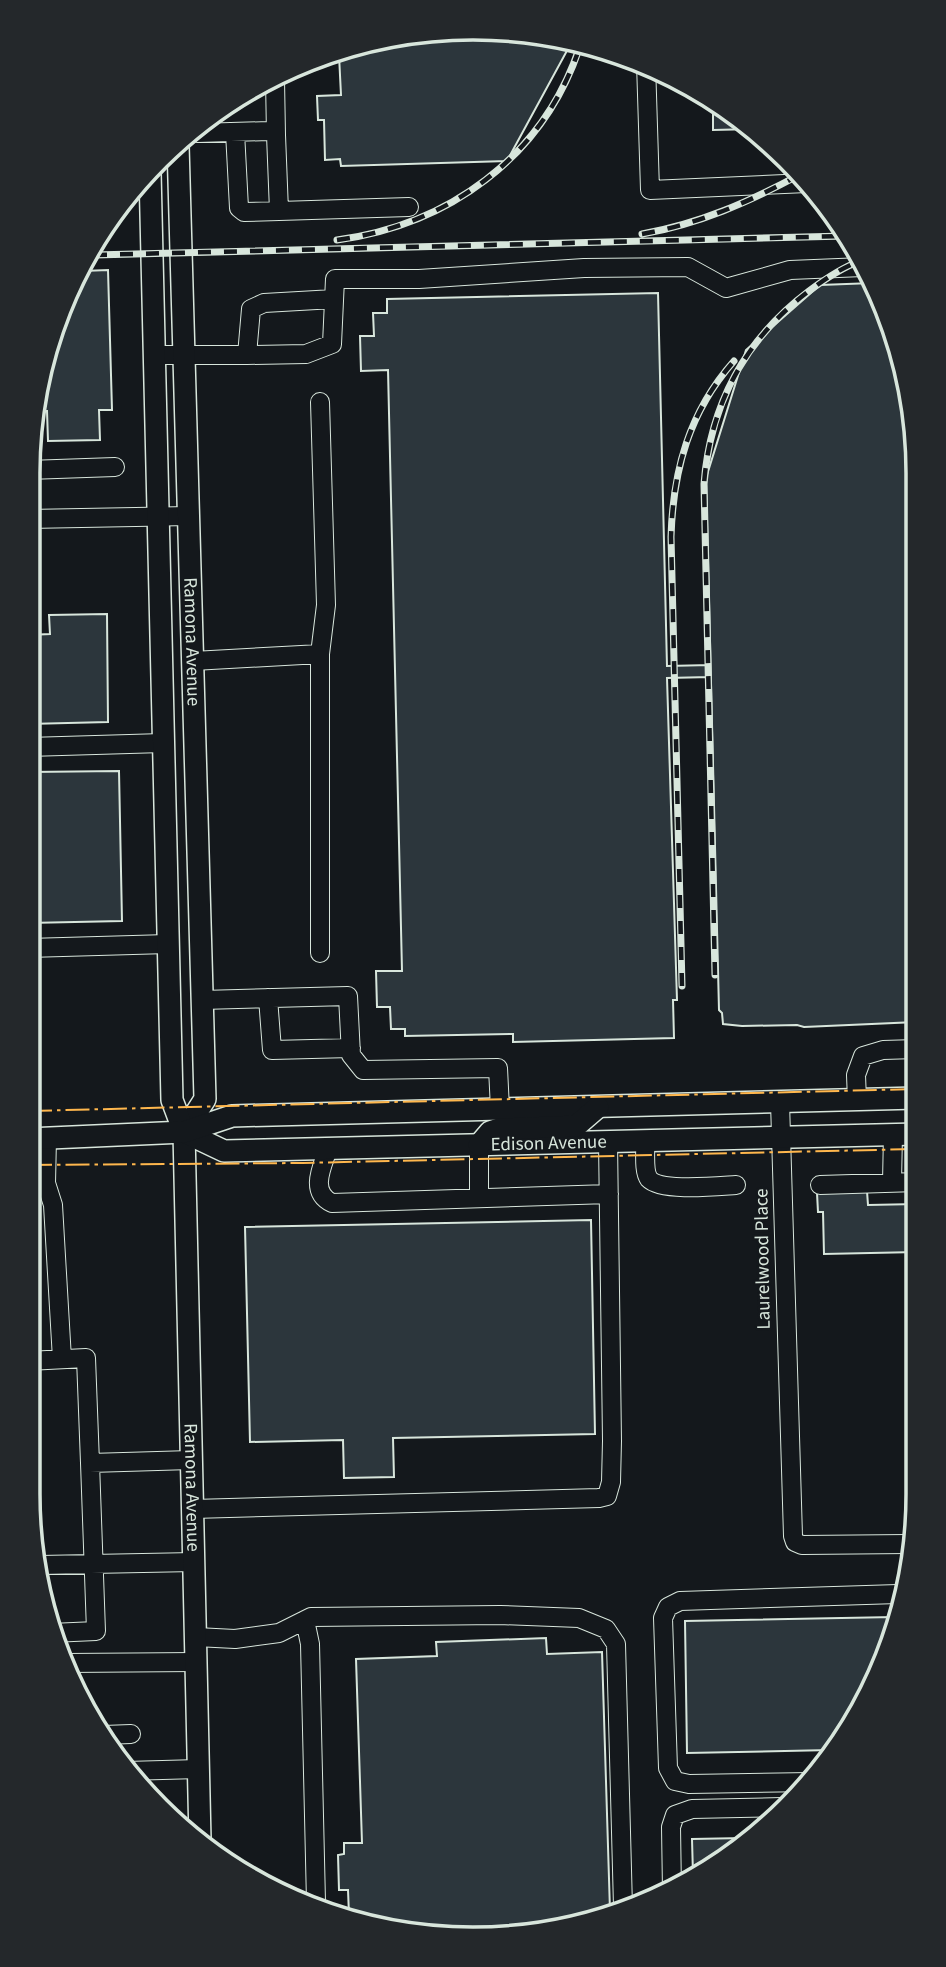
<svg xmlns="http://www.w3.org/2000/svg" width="946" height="1967" font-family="'Source Sans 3',sans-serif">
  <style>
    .building { fill: #2c363c; stroke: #d8e6dc; stroke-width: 2 }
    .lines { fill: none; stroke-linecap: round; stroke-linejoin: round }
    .minor-casing { stroke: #d8e6dc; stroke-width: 20 }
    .major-casing { stroke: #d8e6dc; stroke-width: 24 }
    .minor { stroke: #14181c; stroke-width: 18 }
    .major { stroke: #14181c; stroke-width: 21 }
    .rail-casing { stroke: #d8e6dc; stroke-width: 7 }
    .rail { stroke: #14181c; stroke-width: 4.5; stroke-dasharray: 13; stroke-linecap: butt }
    .power { stroke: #ffb74d; stroke-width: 2; stroke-dasharray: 24 5 3.5 5; stroke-linecap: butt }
    .labels { text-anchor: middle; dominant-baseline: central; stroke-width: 5; stroke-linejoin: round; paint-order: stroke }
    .street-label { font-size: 19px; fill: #d8e6dc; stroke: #14181c }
    .rim { fill: none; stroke: #d8e6dc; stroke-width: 3.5 }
  </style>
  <rect width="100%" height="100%" fill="#14181c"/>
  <path class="building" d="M 473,28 L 569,47 L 507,161 L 341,166 L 340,159 L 325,160 L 324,120 L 318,120 L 317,96 L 341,95 L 339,55 Z
    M 713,102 L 744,120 L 753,129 L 713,130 Z
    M 108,270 L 112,410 L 99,410 L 100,440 L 48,441 L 47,411 L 40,411 L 62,302 L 83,271 Z
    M 873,283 L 884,302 L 914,415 L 916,1022 L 804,1027 L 797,1025 L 742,1026 L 723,1024 L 722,1013 L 719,1010 L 706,478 L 746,350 L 820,285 Z
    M 658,293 L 667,666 L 710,665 L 710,677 L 667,678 L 677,1000 L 673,1000 L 674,1038 L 513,1042 L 513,1034 L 405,1036 L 405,1029 L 391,1029 L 390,1007 L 377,1007 L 376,971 L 402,971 L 388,370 L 361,371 L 360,336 L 374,336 L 373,313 L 387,313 L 387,299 Z
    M 107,614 L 108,722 L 28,724 L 28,635 L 50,634 L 49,615 Z
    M 119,771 L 122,921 L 28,923 L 29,772 Z
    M 867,1191 L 868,1205 L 917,1204 L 917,1252 L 824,1254 L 823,1212 L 818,1212 L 817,1193 Z
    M 591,1220 L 595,1434 L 393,1438 L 394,1477 L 344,1478 L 343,1440 L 250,1442 L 245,1227 Z
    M 894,1617 L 884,1665 L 831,1750 L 687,1753 L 685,1621 Z
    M 546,1638 L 547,1654 L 602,1652 L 610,1911 L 531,1935 L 386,1930 L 349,1915 L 348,1890 L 339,1890 L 338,1855 L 344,1854 L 344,1843 L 362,1843 L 356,1659 L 437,1656 L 436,1642 Z
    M 742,1838 L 693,1875 L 692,1839 Z"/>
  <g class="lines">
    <defs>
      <path id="minor" d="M 646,63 L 650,190 L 807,183
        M 275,80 L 276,135
        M 235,132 L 239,208 L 244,212 L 279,211
        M 197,133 L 269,131 L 276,135 L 279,211 L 409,207
        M 334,299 L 264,303 L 251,309 L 247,355 L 306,354 L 332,344 L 335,279 L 419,279 L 584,268 L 688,267 L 726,288 L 790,270 L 863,267
        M 154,355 L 247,355
        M 28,470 L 115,467
        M 28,519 L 189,516
        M 193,661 L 320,654
        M 28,747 L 163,743
        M 28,948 L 168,944
        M 320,953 L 320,654 L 326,605 L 320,402
        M 268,998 L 272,1050 L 351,1048
        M 202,1000 L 348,996 L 351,1055 L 363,1070 L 498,1068 L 500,1109
        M 857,1100 L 856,1075 L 863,1056 L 883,1050 L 916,1049
        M 780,1102 L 793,1536 L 795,1542 L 802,1545 L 908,1544
        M 47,1138 L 46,1183 L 53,1205 L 62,1359
        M 645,1141 C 646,1150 643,1171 649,1179 C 661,1192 719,1186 736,1185
        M 479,1145 L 479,1198
        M 328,1149 C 322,1167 309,1192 332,1203 L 609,1194
        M 892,1182 L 893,1134
        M 820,1185 L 917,1182
        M 28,1361 L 86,1358 L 90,1463 L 191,1460
        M 193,1509 L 599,1498 L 607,1496 L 611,1482 L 612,1441 L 608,1141
        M 40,1565 L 194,1562
        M 305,1620 L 310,1644 L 316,1902
        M 51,1633 L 96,1631 L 90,1463
        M 196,1637 L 235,1639 L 279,1633 L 311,1617 L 500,1615 L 579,1618 L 606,1629 L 616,1644 L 623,1907
        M 66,1663 L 196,1662
        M 104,1735 L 131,1734
        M 126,1771 L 199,1769
        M 811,1782 L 689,1784 L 675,1781 L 668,1768 L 663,1618 L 668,1607 L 680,1601 L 898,1594
        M 672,1891 L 671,1827 L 675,1815 L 692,1809 L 782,1807"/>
      <g id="major">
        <path id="s1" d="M 178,145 L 205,1099 L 184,1132"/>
        <path id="s2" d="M 150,172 L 172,1100 L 184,1132 L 200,1840"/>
        <path id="s3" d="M 184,1132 L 224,1151 L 917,1134"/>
        <path d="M 28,1139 L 184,1132 L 232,1116 L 917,1098"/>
        <path d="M 479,1145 L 490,1132 L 499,1129 L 576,1126 L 598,1107"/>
      </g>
    </defs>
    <use href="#minor" class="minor-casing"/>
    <use href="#major" class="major-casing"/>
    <use href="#minor" class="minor"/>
    <use href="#major" class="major"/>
    <defs>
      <path id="rail" d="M 642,234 C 699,224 749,202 799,175
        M 337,240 C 448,225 542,158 579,49
        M 94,255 L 846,236
        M 715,975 L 704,484 C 710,405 745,339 809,291 C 825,279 841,268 860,261
        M 682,986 L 671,537 C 673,470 689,412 734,361"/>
    </defs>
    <use href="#rail" class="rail-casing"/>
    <use href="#rail" class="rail"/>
    <path class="power" d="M 28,1111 L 917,1089
      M 28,1165 L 302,1163 L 917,1149"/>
  </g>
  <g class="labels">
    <g class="street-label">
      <text stroke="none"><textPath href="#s1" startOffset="497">Ramona Avenue</textPath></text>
      <text stroke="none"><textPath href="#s3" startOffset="369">Edison Avenue</textPath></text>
      <text transform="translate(763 1259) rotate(-91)">Laurelwood Place</text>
      <text stroke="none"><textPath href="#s2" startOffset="1318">Ramona Avenue</textPath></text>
    </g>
  </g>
  <path d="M0 0H946V1967H0ZM473 40H473A433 433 0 0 1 906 473V1494A433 433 0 0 1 473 1927H473A433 433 0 0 1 40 1494V473A433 433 0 0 1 473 40Z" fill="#24282b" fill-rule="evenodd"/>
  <path class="rim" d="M473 40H473A433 433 0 0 1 906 473V1494A433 433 0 0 1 473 1927H473A433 433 0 0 1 40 1494V473A433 433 0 0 1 473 40Z"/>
</svg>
